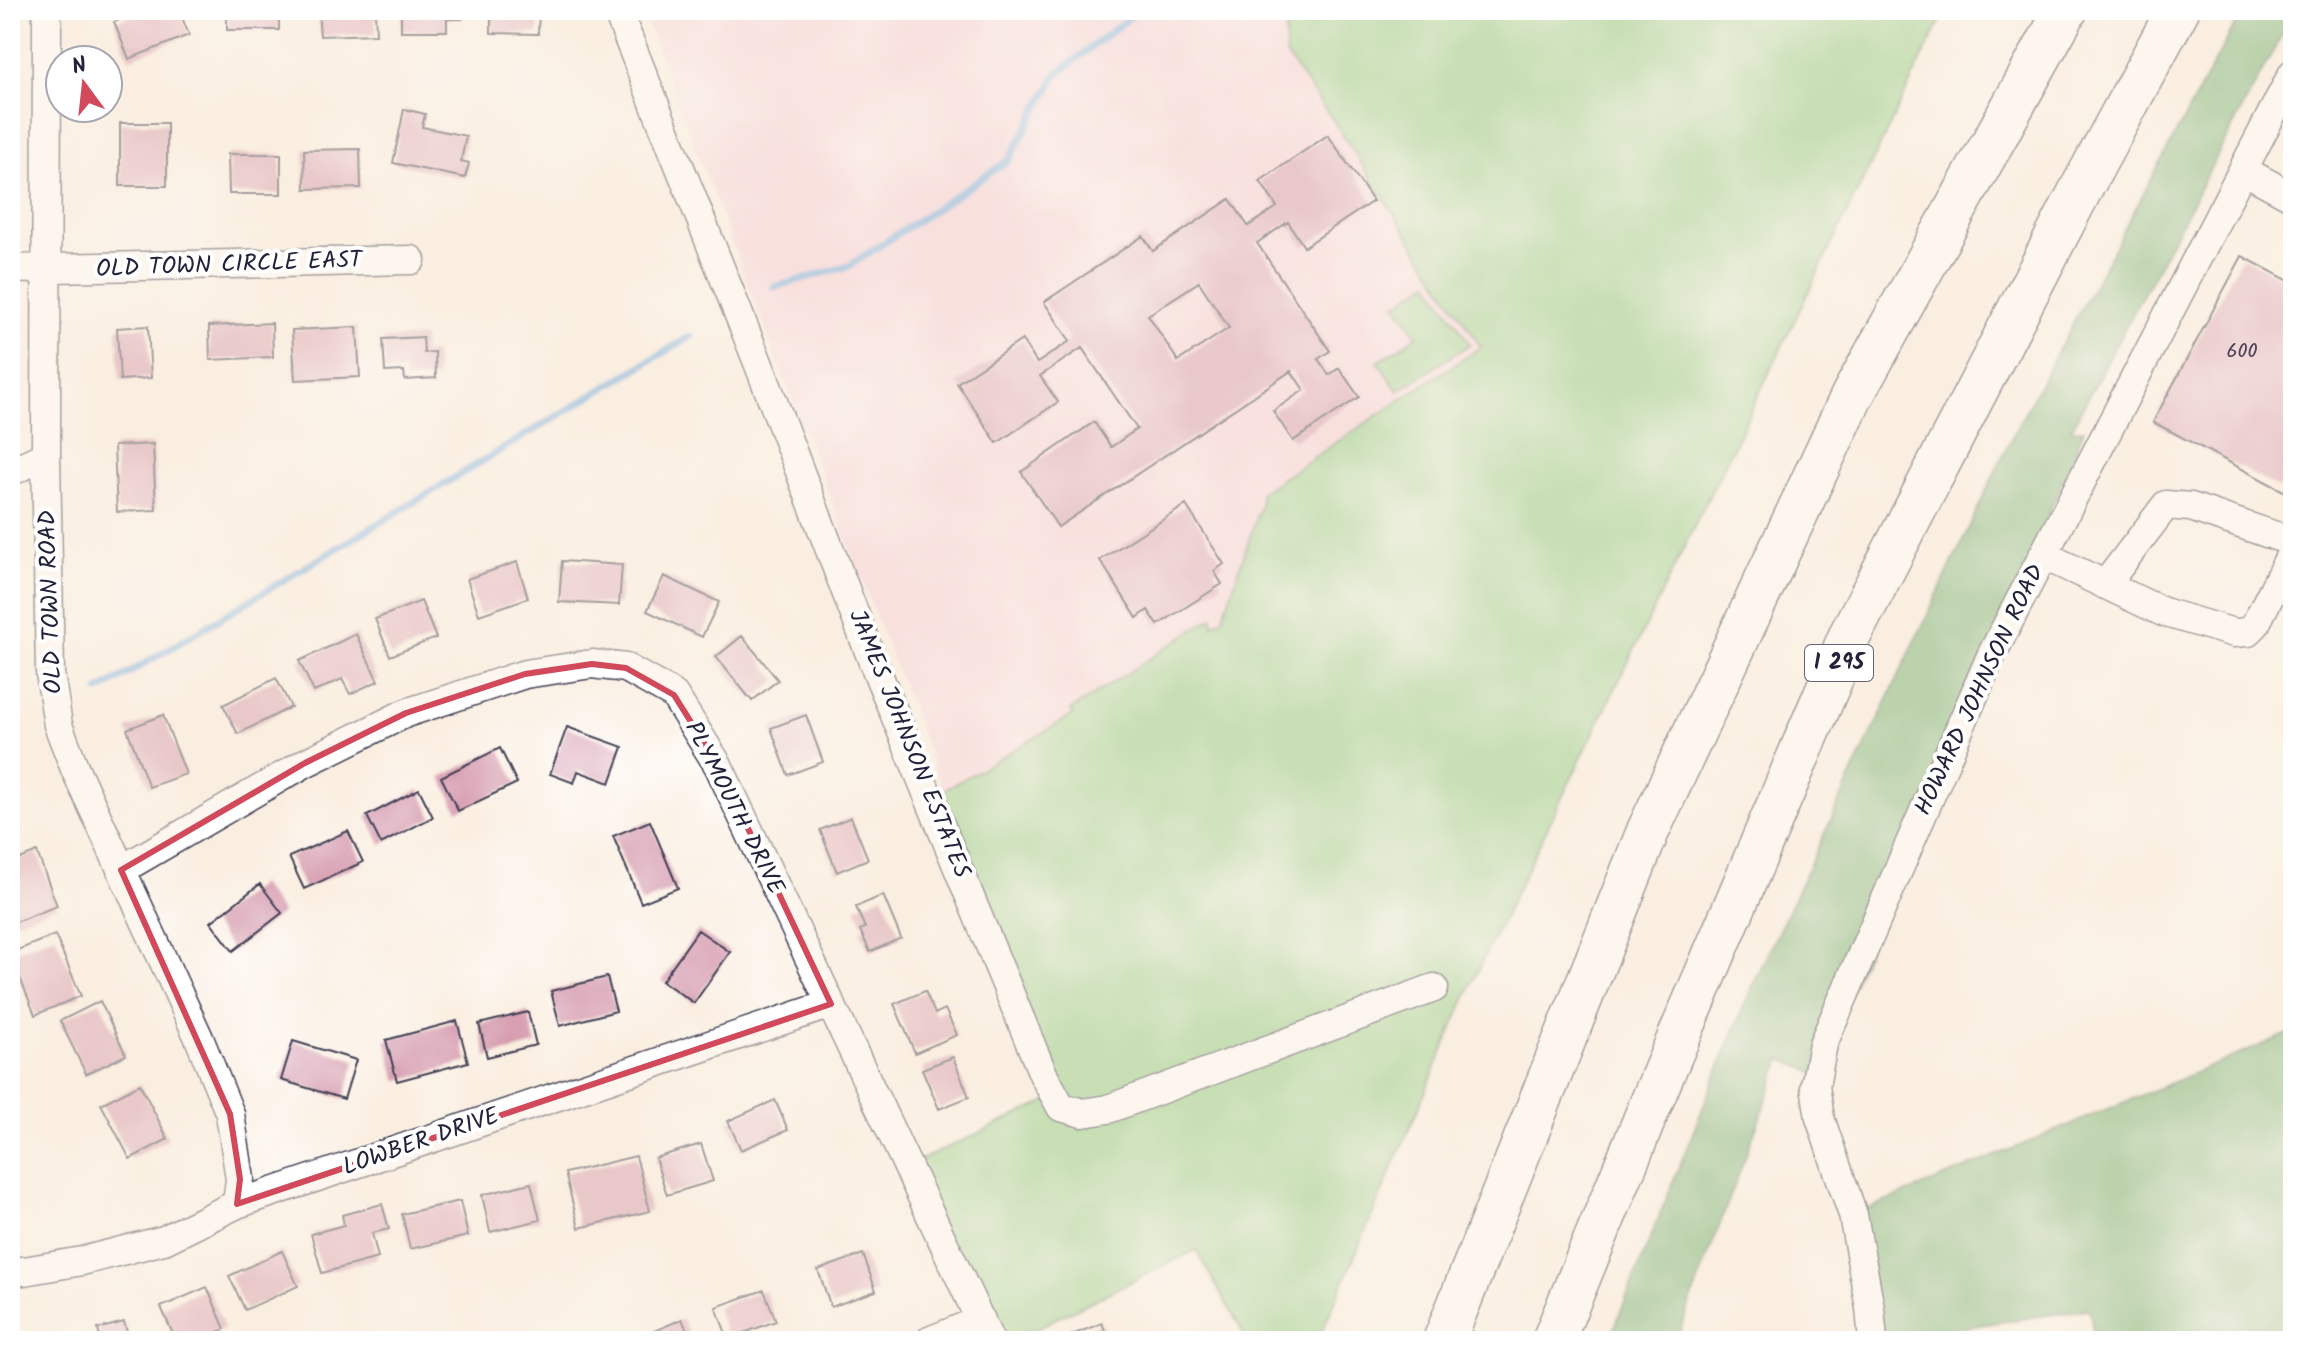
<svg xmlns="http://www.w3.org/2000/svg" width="2303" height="1351" font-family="Kalam,sans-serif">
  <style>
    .built { fill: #f5cfda }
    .green { fill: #8dcc82; stroke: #58775e; stroke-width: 2 }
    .forest { fill: #72b070; stroke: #4a6956; stroke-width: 2 }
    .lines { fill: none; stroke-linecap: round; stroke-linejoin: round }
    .stream { stroke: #71abe1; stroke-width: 7 }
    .building { fill: #d59aad; fill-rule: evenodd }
    .minor-casing { stroke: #424154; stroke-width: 31 }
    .highway-casing { stroke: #424154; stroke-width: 45 }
    .minor { stroke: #fff; stroke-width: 28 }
    .highway { stroke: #fff; stroke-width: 42 }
    .marked { fill: none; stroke: #d1495b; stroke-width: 6; stroke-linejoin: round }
    .labels { text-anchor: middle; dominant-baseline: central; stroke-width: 8; stroke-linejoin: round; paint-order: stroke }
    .number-label { font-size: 20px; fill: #4f4058 }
    .shield { fill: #fff; stroke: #646476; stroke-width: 2 }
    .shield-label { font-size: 22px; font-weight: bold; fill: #22223b }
    .street-label { font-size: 24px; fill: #22223b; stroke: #fff }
  </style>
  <rect width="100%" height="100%" fill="#fff"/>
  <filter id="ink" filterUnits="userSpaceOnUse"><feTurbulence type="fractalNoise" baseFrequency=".0125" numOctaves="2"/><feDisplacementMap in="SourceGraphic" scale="16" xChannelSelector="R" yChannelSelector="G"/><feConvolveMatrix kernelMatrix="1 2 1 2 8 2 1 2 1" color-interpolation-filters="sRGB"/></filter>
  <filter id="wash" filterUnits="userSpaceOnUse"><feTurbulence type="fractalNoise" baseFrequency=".006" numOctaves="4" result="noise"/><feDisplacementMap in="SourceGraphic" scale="32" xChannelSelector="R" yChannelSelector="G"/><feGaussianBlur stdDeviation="1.8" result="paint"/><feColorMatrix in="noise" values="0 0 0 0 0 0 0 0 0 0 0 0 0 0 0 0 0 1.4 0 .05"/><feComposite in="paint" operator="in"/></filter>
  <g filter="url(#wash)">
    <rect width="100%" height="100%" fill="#faeee0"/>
    <path class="built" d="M 642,10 L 1946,10 L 1061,1096 Z"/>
    <path class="green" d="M 1285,10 L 1946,10 L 1476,974 L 1318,1341 L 1248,1341 L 1196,1250 L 1010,1341 L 980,1341 L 899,1170 L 1061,1095 L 943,791 L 1073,715 L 1071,710 L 1213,617 L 1213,625 L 1223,618 L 1260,506 L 1260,493 L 1481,347 L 1335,123 L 1286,55 Z
      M 1429,282 L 1470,344 L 1398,391 L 1378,362 L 1417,336 L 1396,304 Z"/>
    <path class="forest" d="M 2243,10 L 2293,10 L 2293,14 L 2071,429 L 2084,429 L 1816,1074 L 1782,1059 L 1676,1341 L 1609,1341 L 1750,991 L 2013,434 Z
      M 2293,1032 L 2293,1341 L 2095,1341 L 2089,1309 L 1939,1331 L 1874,1333 L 1853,1215 Z"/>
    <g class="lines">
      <path class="stream" d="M 774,287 L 849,266 L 1009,160 L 1057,74 L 1139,10
        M 99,691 L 691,336"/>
    </g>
    <g id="blocks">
      <path class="building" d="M 143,10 L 179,10 L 189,35 L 129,59 L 114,22 Z
        M 227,10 L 279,10 L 279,30 L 227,30 Z
        M 318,10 L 375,10 L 376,34 L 320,36 Z
        M 401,10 L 461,10 L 462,19 L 447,19 L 447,31 L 401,31 Z
        M 491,10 L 539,10 L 538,34 L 491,33 Z
        M 404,109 L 425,114 L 422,127 L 466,136 L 461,161 L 469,163 L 465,178 L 393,163 Z
        M 120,123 L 167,123 L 167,186 L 120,186 Z
        M 1328,135 L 1373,201 L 1304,247 L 1288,222 L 1257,243 L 1330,351 L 1318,359 L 1329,375 L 1339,368 L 1359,397 L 1293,441 L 1273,411 L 1304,390 L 1291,371 L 1058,527 L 1021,472 L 1094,422 L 1111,447 L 1137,429 L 1082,348 L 1040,376 L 1058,402 L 997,443 L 957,383 L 1022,340 L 1037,363 L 1070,341 L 1044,302 L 1143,236 L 1153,251 L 1230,199 L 1248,226 L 1277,207 L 1260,181 ZM 1199,282 L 1229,328 L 1178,361 L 1148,315 Z
        M 360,149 L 361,188 L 305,189 L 304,150 Z
        M 228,154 L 281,154 L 281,194 L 229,194 Z
        M 2242,256 L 2293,283 L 2293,496 L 2153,422 Z
        M 272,323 L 273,357 L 210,360 L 209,326 Z
        M 148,326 L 151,378 L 120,380 L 117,328 Z
        M 357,327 L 360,377 L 295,380 L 292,330 Z
        M 423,337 L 424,353 L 435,352 L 436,378 L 405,380 L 404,371 L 385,372 L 383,339 Z
        M 153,444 L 156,510 L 117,512 L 114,446 Z
        M 1186,505 L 1224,564 L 1214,571 L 1222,584 L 1158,625 L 1148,610 L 1137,618 L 1100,560 Z
        M 562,561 L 622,565 L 619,605 L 559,602 Z
        M 517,562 L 528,598 L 479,615 L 467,579 Z
        M 664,576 L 719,602 L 702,637 L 647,611 Z
        M 421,601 L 436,638 L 390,656 L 375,619 Z
        M 356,634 L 378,681 L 350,694 L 342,679 L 314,692 L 299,661 Z
        M 742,636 L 778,680 L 752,701 L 716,657 Z
        M 276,678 L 291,707 L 238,734 L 223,705 Z
        M 163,715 L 186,774 L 149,787 L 127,729 Z
        M 806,715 L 823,762 L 788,775 L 771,728 Z
        M 567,727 L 623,747 L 610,783 L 578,771 L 574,783 L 550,774 Z
        M 500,748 L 517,783 L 458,811 L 441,777 Z
        M 419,789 L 433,817 L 381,844 L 367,816 Z
        M 10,797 L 21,831 L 10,835 Z
        M 851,817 L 868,859 L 837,872 L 820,830 Z
        M 650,821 L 678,888 L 641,903 L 613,836 Z
        M 348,831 L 363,862 L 304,889 L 289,857 Z
        M 37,852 L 57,906 L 10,924 L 10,863 Z
        M 260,884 L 282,913 L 233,951 L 211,922 Z
        M 883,895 L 901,938 L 870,952 L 860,930 L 865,928 L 856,907 Z
        M 698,930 L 730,952 L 694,1003 L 662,981 Z
        M 55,935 L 81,996 L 35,1015 L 10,953 Z
        M 607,977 L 616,1011 L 560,1026 L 551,991 Z
        M 925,991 L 935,1014 L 945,1009 L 957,1035 L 915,1053 L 894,1004 Z
        M 100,1001 L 126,1055 L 86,1074 L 60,1021 Z
        M 528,1012 L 536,1045 L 487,1057 L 479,1024 Z
        M 457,1021 L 468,1062 L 397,1081 L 386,1040 Z
        M 293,1041 L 356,1060 L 344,1099 L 281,1080 Z
        M 953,1057 L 969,1097 L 939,1109 L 922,1069 Z
        M 140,1084 L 168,1139 L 130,1159 L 101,1104 Z
        M 775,1100 L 788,1130 L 741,1150 L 728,1121 Z
        M 701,1144 L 713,1181 L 667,1195 L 655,1158 Z
        M 636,1156 L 650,1211 L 579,1228 L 565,1173 Z
        M 531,1183 L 540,1220 L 490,1232 L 482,1195 Z
        M 460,1201 L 468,1236 L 410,1249 L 402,1214 Z
        M 382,1204 L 389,1229 L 372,1233 L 378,1258 L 322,1273 L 311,1234 L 344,1225 L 342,1215 Z
        M 282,1251 L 298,1286 L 245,1310 L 229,1276 Z
        M 863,1254 L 876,1291 L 831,1307 L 818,1270 Z
        M 207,1287 L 225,1329 L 197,1341 L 176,1341 L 161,1307 Z
        M 764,1290 L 776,1321 L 728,1339 L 716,1307 Z
        M 682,1319 L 692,1341 L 631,1341 Z
        M 124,1322 L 130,1341 L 92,1341 L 100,1338 L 98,1329 Z
        M 1102,1323 L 1109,1341 L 1065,1341 L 1064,1338 Z"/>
    </g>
  </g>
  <g filter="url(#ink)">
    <use href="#blocks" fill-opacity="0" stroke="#424154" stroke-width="2"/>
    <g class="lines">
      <defs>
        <path id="minor" d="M 47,10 L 46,455 L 50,673 L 58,725 L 75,769 L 199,1038 L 230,1114 L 240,1179 L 237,1204
          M 617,10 L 759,365 L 873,662 L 1043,1074 L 1061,1107 L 1083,1113 L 1108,1109 L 1434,988
          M 2243,170 L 2293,197
          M 10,269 L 411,260
          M 10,472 L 46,455
          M 2043,555 L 2163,612 L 2234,633 L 2248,632 L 2255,625 L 2293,550
          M 2105,585 L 2166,505 L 2191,507 L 2293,542
          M 121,870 L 305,763 L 406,713 L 525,674 L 592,664 L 626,668 L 674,695 L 718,765 L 990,1341
          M 10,1271 L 24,1271 L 82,1261 L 164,1240 L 237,1204 L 831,1004
          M 929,1341 L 981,1320
          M 1873,1341 L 1870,1308 L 1853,1215 L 1820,1118 L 1815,1086 L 1823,1044 L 1991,656 L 2293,73"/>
        <path id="highway" d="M 1444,1341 L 1648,831 L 1852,396 L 2066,10
          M 1553,1341 L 1664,1072 L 1851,633 L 2079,193 L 2178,10"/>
      </defs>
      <use href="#minor" class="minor-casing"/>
      <use href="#highway" class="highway-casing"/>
      <use href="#minor" class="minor"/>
      <use href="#highway" class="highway"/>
    </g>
  </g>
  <path d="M0 0H2303V1351H0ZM 592,664 L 626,668 L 674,695 L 718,765 L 831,1004 L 237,1204 L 240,1179 L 230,1114 L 121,870 L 305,763 L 406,713 L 525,674 Z" fill="#faeee0" fill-opacity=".55" fill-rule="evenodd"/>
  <path class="marked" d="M 592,664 L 626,668 L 674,695 L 718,765 L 831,1004 L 237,1204 L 240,1179 L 230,1114 L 121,870 L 305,763 L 406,713 L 525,674 Z"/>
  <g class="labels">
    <g class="number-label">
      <text x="2242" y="352">600</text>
    </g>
    <rect class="shield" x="1805" y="645" width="68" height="36" rx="6"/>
    <g class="shield-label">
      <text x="1839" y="663">I 295</text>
    </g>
    <g class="street-label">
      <text transform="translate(229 265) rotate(-2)">OLD TOWN CIRCLE EAST</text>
      <text transform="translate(51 602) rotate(-92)">OLD TOWN ROAD</text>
      <text transform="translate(1980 690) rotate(-65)">HOWARD JOHNSON ROAD</text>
      <text transform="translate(909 744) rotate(68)">JAMES JOHNSON ESTATES</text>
      <text transform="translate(734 808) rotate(63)">PLYMOUTH DRIVE</text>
      <text transform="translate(421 1142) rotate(-19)">LOWBER DRIVE</text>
    </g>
  </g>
  <rect width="2303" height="1351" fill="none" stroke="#fff" stroke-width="40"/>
  <g transform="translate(84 84) rotate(345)"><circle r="38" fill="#ffffff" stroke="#a7a7b1" stroke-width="2"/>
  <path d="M0-6L14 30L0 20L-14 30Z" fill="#d1495b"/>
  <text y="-12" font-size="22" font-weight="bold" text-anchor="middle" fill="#22223b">N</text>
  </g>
</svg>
